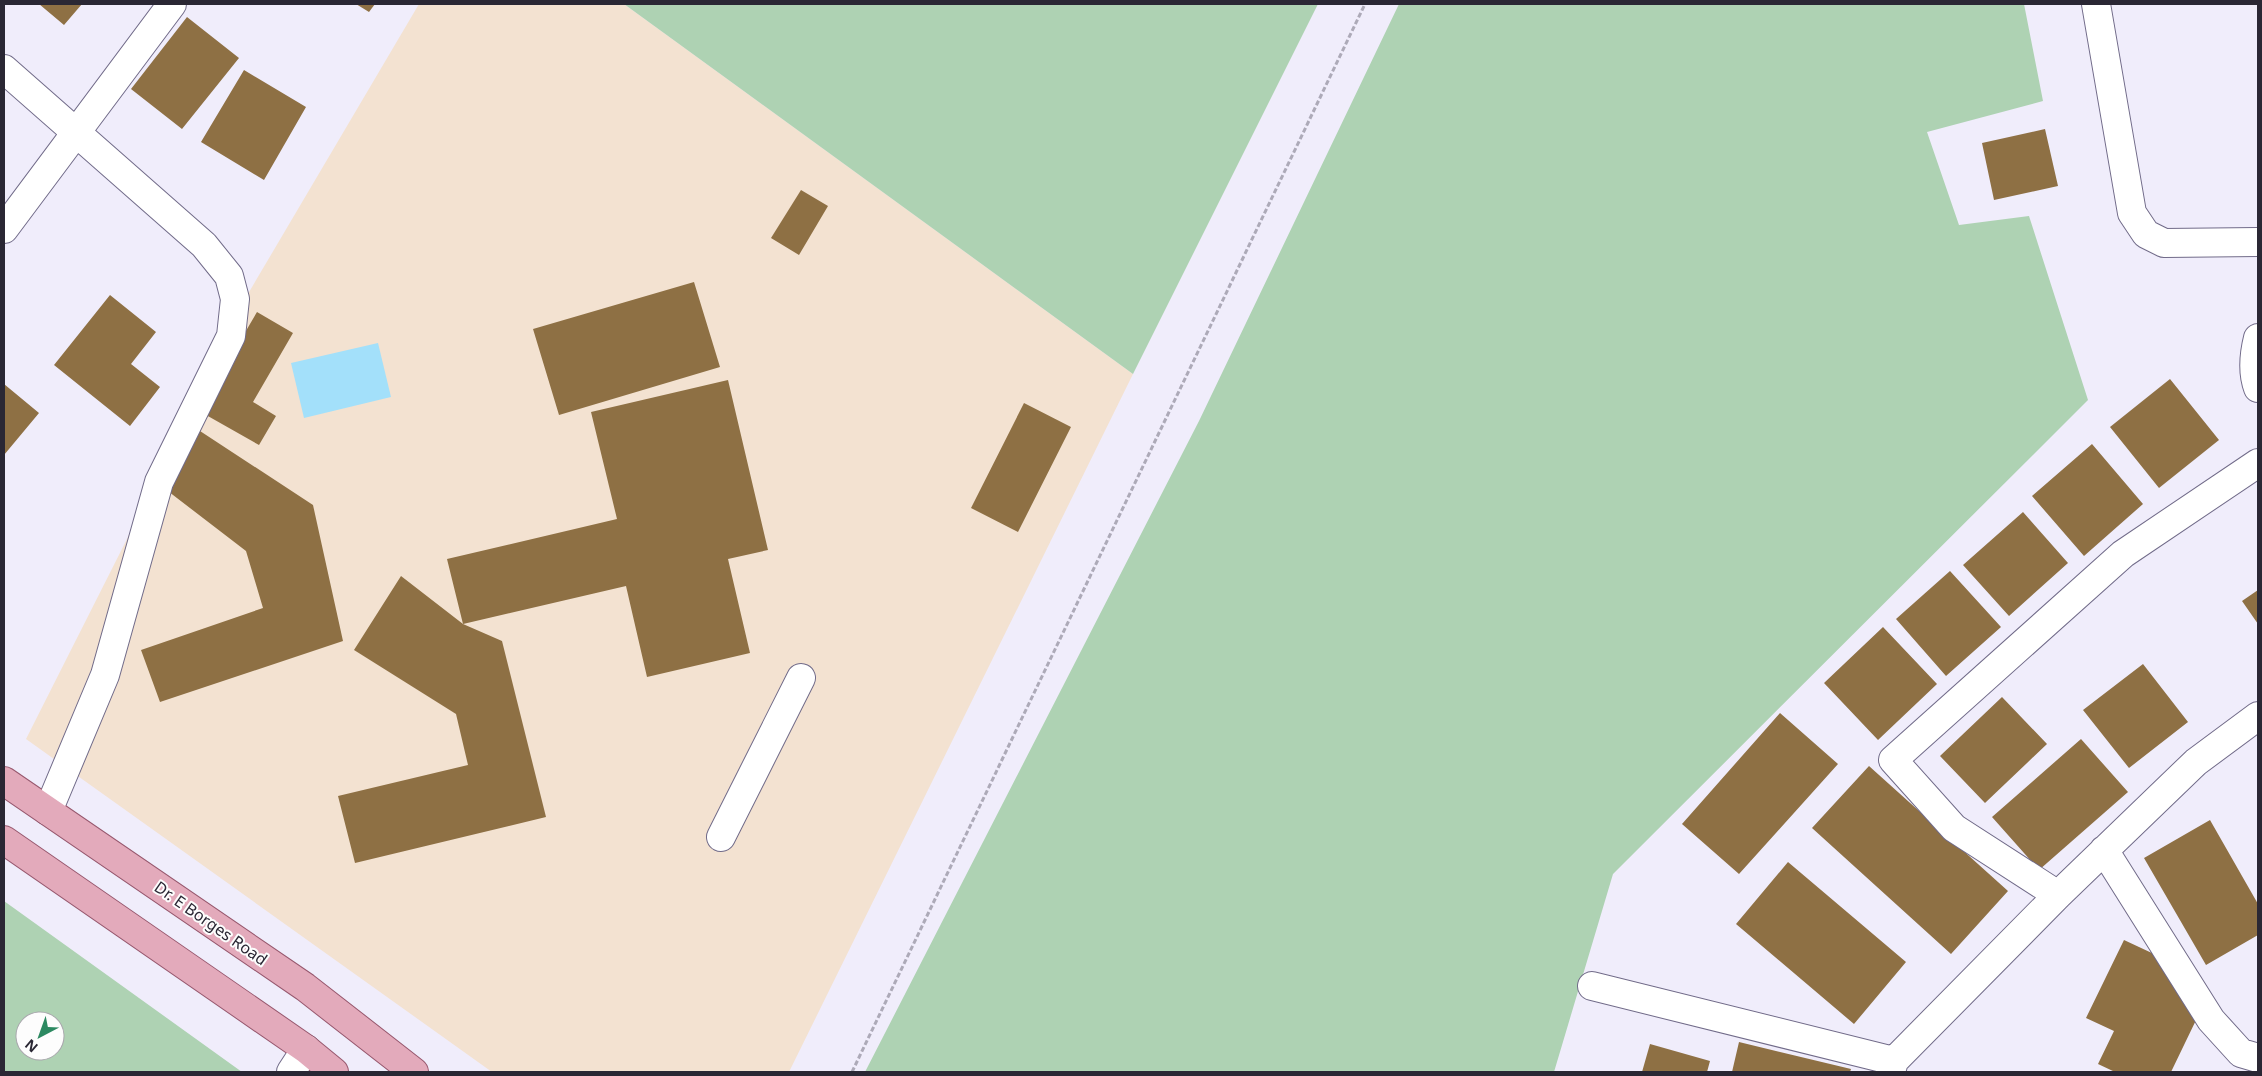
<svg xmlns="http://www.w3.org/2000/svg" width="2262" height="1076" font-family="'Noto Sans',sans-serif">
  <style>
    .commercial { fill: #f3e2d1 }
    .green { fill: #aed2b3; fill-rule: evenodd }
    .water { fill: #a3e0fa }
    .building { fill: #8e7044 }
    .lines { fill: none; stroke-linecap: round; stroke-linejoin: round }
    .minor-casing { stroke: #716b89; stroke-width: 30 }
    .major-casing { stroke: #97586e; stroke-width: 30 }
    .path { stroke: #adaab8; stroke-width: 3; stroke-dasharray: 5 2.5; stroke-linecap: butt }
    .minor { stroke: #fff; stroke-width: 28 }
    .major { stroke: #e3aabb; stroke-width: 28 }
    .labels { text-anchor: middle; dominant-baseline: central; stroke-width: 4; stroke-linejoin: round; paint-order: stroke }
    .street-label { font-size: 16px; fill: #2a2734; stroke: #fdfdfd }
  </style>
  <rect width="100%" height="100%" fill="#f0edfb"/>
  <path class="commercial" d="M 419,4 L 624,4 L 1133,374 L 789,1072 L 492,1072 L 26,739 L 126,541 L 216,348 Z"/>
  <path class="green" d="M 624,4 L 1318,4 L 1133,374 Z
    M 1399,4 L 2024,4 L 2043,101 L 1927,132 L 1959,225 L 2029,216 L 2088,400 L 1613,874 L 1554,1072 L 865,1072 L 1199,421 Z
    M 4,901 L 242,1072 L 4,1072 ZM 25,1021 L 55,1021 L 55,1051 L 25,1051 Z"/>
  <path class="water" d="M 378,343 L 391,397 L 304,418 L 291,363 Z"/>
  <path class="building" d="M 39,4 L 82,4 L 64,25 Z
    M 356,4 L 375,4 L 369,12 Z
    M 187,17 L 239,58 L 182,129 L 131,89 Z
    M 244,70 L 306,107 L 264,180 L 201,142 Z
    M 2045,129 L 2058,186 L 1994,200 L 1982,143 Z
    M 801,190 L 828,206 L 799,255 L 771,238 Z
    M 694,282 L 720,367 L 559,415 L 533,329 Z
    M 110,295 L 156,332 L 131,364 L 160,387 L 130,426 L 54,365 Z
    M 257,312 L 293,333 L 253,402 L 276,416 L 259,445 L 199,411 Z
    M 2170,379 L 2219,440 L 2159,488 L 2110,427 Z
    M 728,380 L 768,550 L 728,559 L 750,653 L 647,677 L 626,586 L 463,624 L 447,559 L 617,519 L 591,412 Z
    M 4,384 L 39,413 L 4,455 Z
    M 1024,403 L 1071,427 L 1018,532 L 971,508 Z
    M 200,431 L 313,505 L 343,641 L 160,702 L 141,650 L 263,608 L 246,551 L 160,485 Z
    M 2092,444 L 2143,504 L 2084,556 L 2032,496 Z
    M 2023,512 L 2068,563 L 2009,616 L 1963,565 Z
    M 1950,571 L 2001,627 L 1946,676 L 1896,619 Z
    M 401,576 L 463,624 L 502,641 L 546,817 L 355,863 L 338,796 L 468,765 L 456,714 L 354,650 Z
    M 2258,590 L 2258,624 L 2242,601 Z
    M 1883,627 L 1937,684 L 1878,740 L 1824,683 Z
    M 2143,664 L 2188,722 L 2129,768 L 2083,710 Z
    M 2002,697 L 2047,744 L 1985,803 L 1940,756 Z
    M 1780,713 L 1838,764 L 1739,874 L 1682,824 Z
    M 2081,739 L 2128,792 L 2039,870 L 1992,817 Z
    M 1869,766 L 2008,891 L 1951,954 L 1812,828 Z
    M 2210,820 L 2258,904 L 2258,935 L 2206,965 L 2144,858 Z
    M 1788,862 L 1906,962 L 1854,1024 L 1736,924 Z
    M 2124,940 L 2154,954 L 2198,1016 L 2171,1072 L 2115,1072 L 2098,1064 L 2114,1031 L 2086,1018 Z
    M 1739,1042 L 1851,1069 L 1850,1072 L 1732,1072 Z
    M 1650,1044 L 1710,1061 L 1707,1072 L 1642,1072 Z"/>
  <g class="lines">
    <defs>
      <path id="minor" d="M 2096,4 L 2132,213 L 2146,234 L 2164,243 L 2258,242
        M 4,69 L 204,245 L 229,276 L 235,299 L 231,336 L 159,482 L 105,675 L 48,811
        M 4,229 L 172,4
        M 2258,338 C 2254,354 2252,372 2258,388
        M 721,837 L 801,678
        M 2104,850 L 2211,1020 L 2241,1053 L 2258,1058
        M 2058,895 L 1954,828 L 1893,760 L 2123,554 L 2258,463
        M 1592,986 L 1894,1061
        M 291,1072 L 306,1049
        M 1891,1072 L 1894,1061 L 2058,895 L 2196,762 L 2258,716"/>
      <path id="major" d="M 4,781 L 305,987 L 414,1072
        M 4,840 L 306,1049 L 334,1072"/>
    </defs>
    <use href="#minor" class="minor-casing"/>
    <use href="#major" class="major-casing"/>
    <path class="path" d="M 852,1072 L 1365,4"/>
    <use href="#minor" class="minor"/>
    <use href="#major" class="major"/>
  </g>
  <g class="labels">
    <g class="street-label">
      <text transform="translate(211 923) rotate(35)">Dr. E Borges Road</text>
    </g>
  </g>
  <rect width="2262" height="1076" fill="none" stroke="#2a2734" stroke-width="10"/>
  <g transform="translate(40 1036) rotate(221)"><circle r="24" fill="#fdfdfd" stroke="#a9a7ad"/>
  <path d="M0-4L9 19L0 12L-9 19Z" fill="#2c8961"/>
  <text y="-8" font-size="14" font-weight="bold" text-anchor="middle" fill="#2a2734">N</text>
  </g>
</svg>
